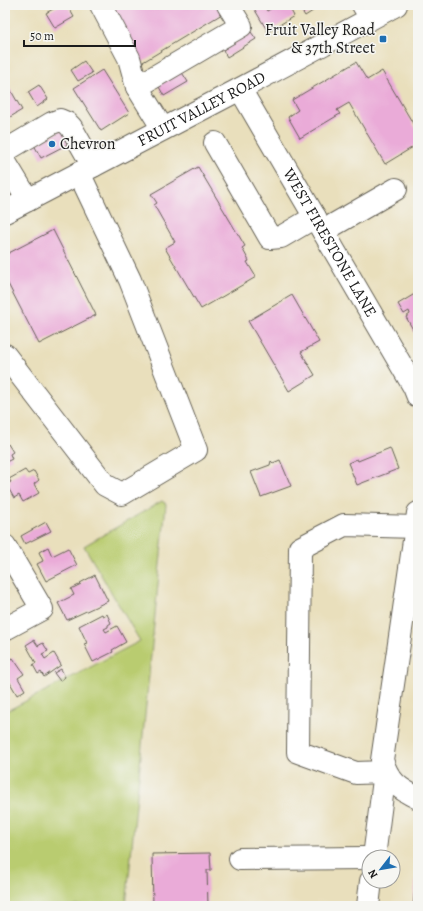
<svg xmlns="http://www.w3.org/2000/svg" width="423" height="911" font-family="Alegreya,serif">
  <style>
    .green { fill: #b9cc6f; stroke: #6a7446 }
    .building { fill: #eaabd8 }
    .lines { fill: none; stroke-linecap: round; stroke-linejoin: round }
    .minor-casing { stroke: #646054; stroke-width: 24 }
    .major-casing { stroke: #646054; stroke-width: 24 }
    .minor { stroke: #fff; stroke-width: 22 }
    .major { stroke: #fff; stroke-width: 22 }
    .poi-dot { fill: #1f6fb2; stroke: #f6f6f2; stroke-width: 1.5 }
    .labels { text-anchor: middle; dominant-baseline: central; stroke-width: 3; stroke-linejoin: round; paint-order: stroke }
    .poi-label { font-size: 16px; fill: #1c1c1c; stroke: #f6f6f2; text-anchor: end }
    .street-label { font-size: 16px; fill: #1c1c1c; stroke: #f6f6f2 }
  </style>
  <rect width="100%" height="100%" fill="#f6f6f2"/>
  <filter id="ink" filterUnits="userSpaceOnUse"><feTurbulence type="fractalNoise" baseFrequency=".025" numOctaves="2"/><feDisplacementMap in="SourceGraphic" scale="8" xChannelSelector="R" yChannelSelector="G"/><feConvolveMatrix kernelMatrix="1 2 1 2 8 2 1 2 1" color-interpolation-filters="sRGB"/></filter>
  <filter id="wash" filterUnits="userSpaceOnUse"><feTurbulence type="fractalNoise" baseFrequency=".012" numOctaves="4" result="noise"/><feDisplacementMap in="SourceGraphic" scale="16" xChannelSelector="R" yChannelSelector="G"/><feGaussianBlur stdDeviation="0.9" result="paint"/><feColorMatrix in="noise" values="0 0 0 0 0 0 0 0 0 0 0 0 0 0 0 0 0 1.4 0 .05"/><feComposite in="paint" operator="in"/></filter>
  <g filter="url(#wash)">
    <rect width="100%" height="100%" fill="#e9dfbc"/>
    <path class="green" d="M 162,501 L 166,504 L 126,906 L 5,906 L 5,712 L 140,641 L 84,546 Z"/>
    <g id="blocks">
      <path class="building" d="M 60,5 L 67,5 L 74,17 L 55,28 L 46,13 Z
        M 108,5 L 224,5 L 227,11 L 138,65 Z
        M 252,5 L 264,5 L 267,11 L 277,5 L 288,5 L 294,16 L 268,32 Z
        M 298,5 L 322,5 L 305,16 Z
        M 251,32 L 256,39 L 227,57 L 223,50 Z
        M 84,61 L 92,73 L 78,81 L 71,70 Z
        M 356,62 L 367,80 L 382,71 L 418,132 L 418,144 L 385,164 L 349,103 L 337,110 L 340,114 L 300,138 L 288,117 L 298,110 L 292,100 Z
        M 102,70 L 129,113 L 101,131 L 74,88 Z
        M 181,71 L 188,82 L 164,96 L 158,85 Z
        M 5,80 L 22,110 L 5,120 Z
        M 39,85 L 48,99 L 37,107 L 28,92 Z
        M 63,129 L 70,143 L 41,158 L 34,145 Z
        M 198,167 L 245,246 L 242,248 L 249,261 L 247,262 L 256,277 L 201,309 L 165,248 L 175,242 L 154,205 L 157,203 L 151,194 Z
        M 53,230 L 96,315 L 39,344 L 5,278 L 5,255 Z
        M 418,292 L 418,334 L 416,335 L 406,317 L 410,314 L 409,311 L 404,314 L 398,304 Z
        M 292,295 L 319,342 L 301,352 L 315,375 L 289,391 L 248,321 Z
        M 8,444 L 13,452 L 10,454 L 12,459 L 6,462 L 5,446 Z
        M 390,448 L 398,469 L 357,485 L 348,463 L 357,459 L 358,461 Z
        M 280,460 L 291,486 L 261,497 L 251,472 L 270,465 L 271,461 L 273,463 Z
        M 25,470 L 28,474 L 34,471 L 39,480 L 34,484 L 39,493 L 23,502 L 19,495 L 14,498 L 6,484 L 11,482 L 9,479 Z
        M 46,522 L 51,531 L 25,544 L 21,536 Z
        M 48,547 L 52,556 L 68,548 L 77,565 L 46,581 L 37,564 L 43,561 L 39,552 Z
        M 95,575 L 108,601 L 67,620 L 58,603 L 74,595 L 71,589 L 81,584 L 80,583 Z
        M 102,614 L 103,616 L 107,614 L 111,623 L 108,625 L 108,627 L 104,629 L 106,632 L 117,626 L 126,642 L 112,650 L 113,652 L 93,662 L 84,644 L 87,643 L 79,626 Z
        M 34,640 L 38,646 L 43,643 L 48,651 L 42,654 L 45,659 L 54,653 L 61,665 L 44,677 L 41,672 L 38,674 L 33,665 L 36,663 L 26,645 Z
        M 5,653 L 9,660 L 13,658 L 24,674 L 18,678 L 25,690 L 17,695 L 5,674 Z
        M 61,669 L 65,677 L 60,681 L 54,673 Z
        M 210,853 L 211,870 L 207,870 L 208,906 L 153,906 L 152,854 Z
        M 416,878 L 418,879 L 418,906 L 413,906 Z"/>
    </g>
  </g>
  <g filter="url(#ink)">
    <use href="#blocks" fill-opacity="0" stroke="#646054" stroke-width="1"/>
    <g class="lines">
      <defs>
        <g id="minor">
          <path d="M 101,5 L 129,58 L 137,87 L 163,129"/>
          <path d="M 363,5 L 371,18"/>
          <path d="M 137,87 L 241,26 L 228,5"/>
          <path id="s1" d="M 240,89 L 414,387 L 418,397"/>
          <path d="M 215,143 L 270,238 L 281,237 L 315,217"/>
          <path d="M 5,151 L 52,123 L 60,120 L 67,123 L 71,127 L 93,166"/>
          <path d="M 5,162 L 28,200"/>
          <path d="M 323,231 L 396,189"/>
          <path d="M 5,355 L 105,485 L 122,494 L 196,450 L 130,280 L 79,173"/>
          <path d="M 418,513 L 382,760 C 388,781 399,789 418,798"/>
          <path d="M 5,546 L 42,609 L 5,629"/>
          <path d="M 374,857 L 385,772 L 356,773 L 298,752 L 300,548 L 344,525 L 416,527"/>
          <path d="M 240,859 L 369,858"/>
          <path d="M 368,906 L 371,881"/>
        </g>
        <g id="major">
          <path id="s2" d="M 5,212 L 240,89 L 396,5"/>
        </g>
      </defs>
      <use href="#minor" class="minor-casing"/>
      <use href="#major" class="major-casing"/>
      <use href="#minor" class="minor"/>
      <use href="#major" class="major"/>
    </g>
  </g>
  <g class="poi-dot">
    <rect x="379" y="35" width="8" height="8" rx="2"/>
    <circle cx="52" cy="144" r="4"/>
  </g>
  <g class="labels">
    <g class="poi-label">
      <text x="375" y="30">Fruit Valley Road<tspan x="375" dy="18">&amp; 37th Street</tspan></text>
      <text x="60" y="144" text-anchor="start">Chevron</text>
    </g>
    <g class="street-label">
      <text stroke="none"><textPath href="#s2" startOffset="222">FRUIT VALLEY ROAD</textPath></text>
      <text stroke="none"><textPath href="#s1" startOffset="178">WEST FIRESTONE LANE</textPath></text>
    </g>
  </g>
  <rect width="423" height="911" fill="none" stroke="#f6f6f2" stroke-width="20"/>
  <g transform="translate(381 869) rotate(239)"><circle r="19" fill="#f6f6f2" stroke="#9f9f9c"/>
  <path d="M0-3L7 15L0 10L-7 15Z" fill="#1f6fb2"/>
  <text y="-6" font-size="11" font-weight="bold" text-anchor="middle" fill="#1c1c1c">N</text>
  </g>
  <path d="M24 40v6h111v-6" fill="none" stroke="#1c1c1c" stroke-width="2"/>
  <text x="30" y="40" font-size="12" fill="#1c1c1c" stroke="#f6f6f2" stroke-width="3" paint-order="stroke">50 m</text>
</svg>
